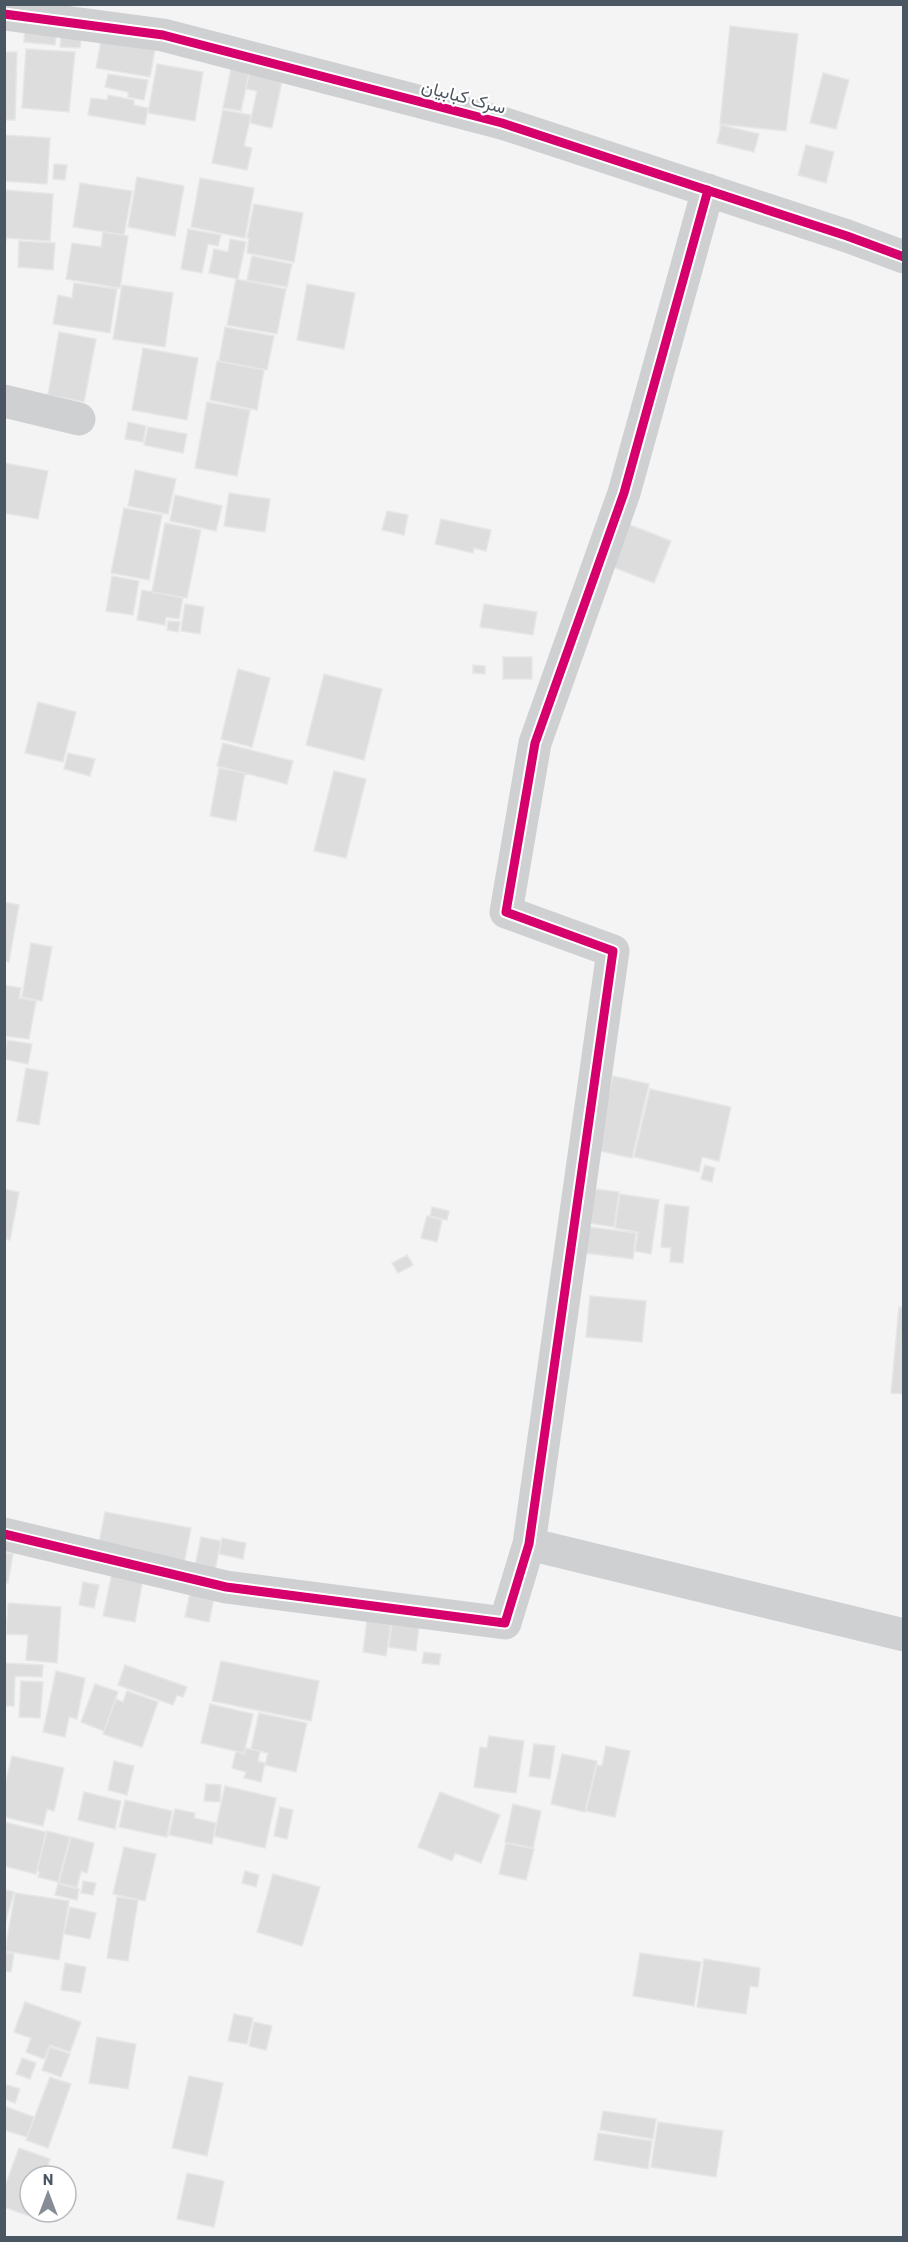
<svg xmlns="http://www.w3.org/2000/svg" width="908" height="2242" font-family="Barlow,Vazirmatn,sans-serif">
  <style>
    .building { fill: #ddddde; stroke: #e5e6e7; stroke-width: 1.5 }
    .lines { fill: none; stroke-linecap: round; stroke-linejoin: round }
    .minor { stroke: #ced0d2; stroke-width: 33 }
    .cycleway-casing { stroke: #fff; stroke-width: 13 }
    .cycleway { stroke: #d6006c; stroke-width: 9 }
    .labels { text-anchor: middle; dominant-baseline: central; stroke-width: 4.5; stroke-linejoin: round; paint-order: stroke }
    .street-label { font-size: 18px; fill: #4a5661; stroke: #fff }
  </style>
  <rect width="100%" height="100%" fill="#f4f4f4"/>
  <path class="building" d="M 25,24 L 57,27 L 55,45 L 24,42 Z
    M 730,26 L 798,34 L 786,131 L 720,124 Z
    M 62,27 L 82,29 L 80,48 L 60,47 Z
    M 102,35 L 156,44 L 150,77 L 96,68 Z
    M 26,49 L 75,52 L 69,112 L 22,108 Z
    M 4,52 L 17,52 L 15,120 L 4,120 Z
    M 157,64 L 203,72 L 195,121 L 148,113 Z
    M 232,64 L 250,68 L 241,111 L 223,108 Z
    M 250,70 L 283,76 L 272,128 L 250,123 L 257,91 L 246,89 Z
    M 823,73 L 849,80 L 836,129 L 810,123 Z
    M 108,74 L 148,80 L 144,100 L 128,97 L 128,92 L 105,87 Z
    M 108,95 L 134,100 L 134,105 L 148,108 L 145,125 L 88,115 L 91,98 L 107,100 Z
    M 223,110 L 251,115 L 244,146 L 252,148 L 247,170 L 212,163 Z
    M 721,125 L 759,134 L 754,152 L 717,143 Z
    M 4,135 L 50,138 L 47,184 L 4,181 Z
    M 806,145 L 834,152 L 826,183 L 798,175 Z
    M 54,164 L 67,165 L 65,180 L 53,179 Z
    M 137,177 L 184,186 L 175,236 L 128,227 Z
    M 200,178 L 254,188 L 245,238 L 191,227 Z
    M 80,183 L 132,191 L 124,235 L 73,227 Z
    M 4,190 L 53,194 L 50,241 L 6,238 L 4,258 Z
    M 254,204 L 303,213 L 294,262 L 247,253 L 249,238 L 247,238 Z
    M 188,229 L 221,235 L 218,246 L 208,244 L 202,273 L 181,269 Z
    M 103,232 L 128,236 L 120,288 L 66,279 L 72,243 L 101,247 Z
    M 230,239 L 246,242 L 238,279 L 209,273 L 214,249 L 228,252 Z
    M 19,241 L 55,243 L 53,270 L 18,267 Z
    M 252,256 L 292,264 L 287,287 L 247,280 Z
    M 236,279 L 286,289 L 277,334 L 227,325 Z
    M 74,283 L 117,289 L 110,333 L 53,324 L 58,295 L 72,298 Z
    M 307,284 L 355,293 L 344,349 L 297,340 Z
    M 122,285 L 173,293 L 165,347 L 113,339 Z
    M 225,327 L 274,336 L 267,370 L 219,361 Z
    M 59,332 L 96,339 L 84,402 L 48,395 Z
    M 143,348 L 198,358 L 187,420 L 132,410 Z
    M 217,361 L 264,370 L 257,410 L 210,400 Z
    M 207,402 L 250,410 L 237,476 L 195,468 Z
    M 128,422 L 146,426 L 143,442 L 125,439 Z
    M 148,427 L 187,434 L 183,453 L 144,445 Z
    M 4,463 L 48,471 L 38,519 L 4,513 Z
    M 135,470 L 176,479 L 168,514 L 128,506 Z
    M 229,493 L 270,499 L 265,532 L 224,526 Z
    M 175,495 L 222,506 L 216,531 L 170,521 Z
    M 124,508 L 162,515 L 149,580 L 111,573 Z
    M 387,511 L 408,515 L 404,535 L 382,530 Z
    M 441,519 L 491,530 L 486,551 L 474,548 L 473,553 L 435,544 Z
    M 165,523 L 201,530 L 187,598 L 152,592 Z
    M 625,523 L 671,541 L 654,583 L 608,565 Z
    M 112,576 L 139,581 L 133,615 L 106,611 Z
    M 142,590 L 183,598 L 179,619 L 166,617 L 165,625 L 137,620 Z
    M 185,604 L 204,607 L 200,634 L 181,631 Z
    M 484,604 L 537,612 L 533,635 L 480,627 Z
    M 168,621 L 180,622 L 178,632 L 167,630 Z
    M 503,657 L 532,657 L 532,679 L 503,679 Z
    M 473,665 L 485,666 L 485,674 L 473,673 Z
    M 238,669 L 270,678 L 252,747 L 221,739 Z
    M 324,674 L 382,689 L 364,760 L 306,745 Z
    M 38,702 L 76,712 L 63,762 L 25,753 Z
    M 223,743 L 293,761 L 287,784 L 217,766 Z
    M 68,753 L 95,759 L 90,776 L 64,769 Z
    M 219,768 L 245,773 L 236,821 L 210,816 Z
    M 334,771 L 366,779 L 346,858 L 314,851 Z
    M 4,902 L 19,905 L 9,962 L 4,961 Z
    M 31,943 L 52,947 L 42,1001 L 22,997 Z
    M 4,985 L 21,988 L 19,998 L 36,1001 L 29,1039 L 4,1036 Z
    M 7,1040 L 32,1044 L 28,1064 L 4,1059 Z
    M 26,1068 L 48,1072 L 39,1125 L 17,1121 Z
    M 613,1076 L 649,1084 L 632,1158 L 596,1150 Z
    M 650,1089 L 731,1107 L 719,1161 L 702,1157 L 699,1172 L 634,1157 Z
    M 705,1165 L 715,1168 L 712,1182 L 701,1179 Z
    M 4,1189 L 19,1192 L 10,1240 L 4,1239 Z
    M 594,1189 L 619,1192 L 614,1227 L 589,1223 Z
    M 620,1194 L 659,1200 L 651,1254 L 635,1251 L 638,1232 L 615,1228 Z
    M 665,1204 L 689,1207 L 683,1263 L 670,1262 L 671,1248 L 661,1247 Z
    M 432,1207 L 449,1211 L 447,1220 L 430,1216 Z
    M 427,1216 L 442,1220 L 437,1242 L 421,1238 Z
    M 589,1227 L 636,1233 L 633,1259 L 585,1253 Z
    M 407,1255 L 413,1265 L 398,1273 L 392,1263 Z
    M 590,1296 L 646,1301 L 642,1342 L 586,1337 Z
    M 899,1307 L 904,1308 L 904,1394 L 891,1393 Z
    M 105,1512 L 191,1528 L 183,1569 L 97,1553 Z
    M 201,1537 L 221,1541 L 215,1570 L 195,1566 Z
    M 222,1538 L 246,1543 L 243,1559 L 219,1554 Z
    M 4,1552 L 13,1554 L 8,1583 L 4,1583 Z
    M 112,1573 L 143,1579 L 135,1622 L 103,1616 Z
    M 83,1582 L 99,1585 L 94,1608 L 79,1605 Z
    M 191,1588 L 215,1593 L 209,1622 L 185,1617 Z
    M 8,1603 L 61,1607 L 57,1663 L 26,1660 L 28,1635 L 6,1634 Z
    M 367,1619 L 391,1622 L 386,1656 L 363,1652 Z
    M 392,1623 L 419,1627 L 416,1651 L 389,1647 Z
    M 424,1652 L 441,1654 L 439,1665 L 422,1663 Z
    M 221,1661 L 319,1681 L 311,1721 L 212,1701 Z
    M 4,1663 L 43,1665 L 42,1677 L 15,1676 L 14,1706 L 4,1706 Z
    M 125,1665 L 187,1687 L 183,1697 L 177,1695 L 173,1705 L 118,1685 Z
    M 56,1671 L 85,1678 L 77,1719 L 69,1717 L 65,1737 L 43,1732 Z
    M 21,1681 L 43,1682 L 40,1718 L 19,1717 Z
    M 95,1684 L 118,1692 L 104,1731 L 81,1722 Z
    M 127,1691 L 158,1702 L 142,1747 L 103,1734 L 116,1699 L 123,1702 Z
    M 210,1704 L 253,1714 L 244,1753 L 201,1743 Z
    M 259,1713 L 307,1723 L 296,1772 L 265,1765 L 268,1753 L 251,1749 Z
    M 489,1736 L 524,1741 L 516,1793 L 474,1787 L 480,1747 L 487,1748 Z
    M 534,1744 L 555,1746 L 550,1779 L 529,1776 Z
    M 606,1746 L 630,1751 L 615,1817 L 586,1811 L 597,1765 L 602,1766 Z
    M 246,1748 L 260,1751 L 258,1761 L 265,1763 L 261,1782 L 244,1778 L 246,1772 L 232,1768 L 236,1751 L 244,1754 Z
    M 562,1754 L 597,1761 L 585,1812 L 551,1804 Z
    M 12,1756 L 64,1768 L 54,1811 L 47,1809 L 43,1826 L 4,1817 L 4,1787 Z
    M 114,1761 L 134,1766 L 127,1795 L 108,1790 Z
    M 206,1784 L 221,1785 L 220,1802 L 204,1801 Z
    M 225,1786 L 276,1798 L 265,1848 L 214,1836 Z
    M 84,1792 L 121,1801 L 115,1829 L 78,1820 Z
    M 440,1792 L 500,1815 L 481,1863 L 455,1853 L 452,1861 L 418,1847 Z
    M 125,1800 L 172,1811 L 167,1837 L 119,1827 Z
    M 513,1804 L 541,1811 L 533,1848 L 505,1842 Z
    M 280,1807 L 293,1810 L 287,1839 L 274,1836 Z
    M 175,1809 L 195,1813 L 194,1818 L 216,1823 L 212,1844 L 169,1835 Z
    M 4,1822 L 46,1832 L 36,1874 L 4,1866 Z
    M 47,1831 L 70,1837 L 58,1882 L 38,1877 L 40,1872 L 37,1871 Z
    M 71,1837 L 94,1843 L 87,1873 L 81,1871 L 77,1887 L 59,1883 Z
    M 506,1843 L 534,1849 L 526,1880 L 499,1874 Z
    M 124,1847 L 156,1854 L 145,1901 L 113,1894 Z
    M 245,1871 L 259,1875 L 256,1887 L 242,1883 Z
    M 273,1874 L 320,1887 L 302,1946 L 257,1932 Z
    M 83,1881 L 96,1883 L 93,1895 L 81,1893 Z
    M 58,1884 L 79,1889 L 77,1900 L 55,1895 Z
    M 4,1889 L 14,1892 L 4,1928 Z
    M 15,1893 L 69,1901 L 59,1960 L 5,1951 Z
    M 117,1897 L 138,1900 L 128,1961 L 107,1958 Z
    M 70,1907 L 96,1913 L 90,1939 L 64,1934 Z
    M 4,1952 L 14,1954 L 11,1972 L 4,1971 Z
    M 640,1953 L 701,1962 L 694,2006 L 633,1996 Z
    M 704,1959 L 760,1968 L 758,1987 L 750,1986 L 746,2014 L 697,2007 Z
    M 65,1963 L 86,1967 L 81,1993 L 61,1990 Z
    M 25,2002 L 81,2022 L 70,2052 L 50,2045 L 44,2059 L 26,2052 L 31,2038 L 14,2032 Z
    M 234,2014 L 253,2018 L 247,2044 L 228,2041 Z
    M 254,2022 L 272,2026 L 266,2050 L 249,2046 Z
    M 97,2037 L 136,2044 L 128,2089 L 89,2083 Z
    M 50,2047 L 70,2054 L 61,2077 L 42,2070 Z
    M 22,2058 L 36,2063 L 30,2079 L 16,2074 Z
    M 189,2076 L 223,2083 L 207,2156 L 172,2148 Z
    M 50,2077 L 71,2084 L 48,2148 L 26,2140 Z
    M 4,2084 L 20,2089 L 15,2103 L 4,2099 Z
    M 4,2106 L 34,2117 L 27,2137 L 4,2130 Z
    M 603,2111 L 656,2119 L 653,2139 L 600,2130 Z
    M 658,2122 L 723,2131 L 716,2177 L 651,2167 Z
    M 598,2133 L 652,2141 L 648,2169 L 594,2160 Z
    M 19,2148 L 50,2159 L 44,2176 L 30,2176 L 29,2216 L 4,2207 L 4,2189 Z
    M 187,2173 L 224,2181 L 214,2227 L 177,2219 Z"/>
  <g class="lines">
    <path class="minor" d="M 4,14 L 163,35 L 502,123 L 847,236 L 904,257
      M 4,401 L 79,419
      M 4,1534 L 226,1587 L 505,1623 L 529,1544 L 613,951 L 506,912 L 535,743 L 624,493 L 708,190
      M 529,1544 L 904,1635"/>
    <defs>
      <path id="cycleway" d="M 4,14 L 163,35 L 502,123 L 847,236 L 904,257
        M 4,1534 L 226,1587 L 505,1623 L 529,1544 L 613,951 L 506,912 L 535,743 L 624,493 L 708,190"/>
    </defs>
    <use href="#cycleway" class="cycleway-casing"/>
    <use href="#cycleway" class="cycleway"/>
  </g>
  <g class="labels">
    <g class="street-label">
      <text transform="translate(464 96) rotate(15)">سرک کبابیان</text>
    </g>
  </g>
  <rect width="908" height="2242" fill="none" stroke="#4a5661" stroke-width="12"/>
  <g transform="translate(48 2194)"><circle r="28" fill="#ffffff" stroke="#b7bbc0" stroke-width="1.5"/>
  <path d="M0-4.5L10 22L0 15L-10 22Z" fill="#868d94"/>
  <text y="-9" font-size="16" font-weight="bold" text-anchor="middle" fill="#4a5661">N</text>
  </g>
</svg>
